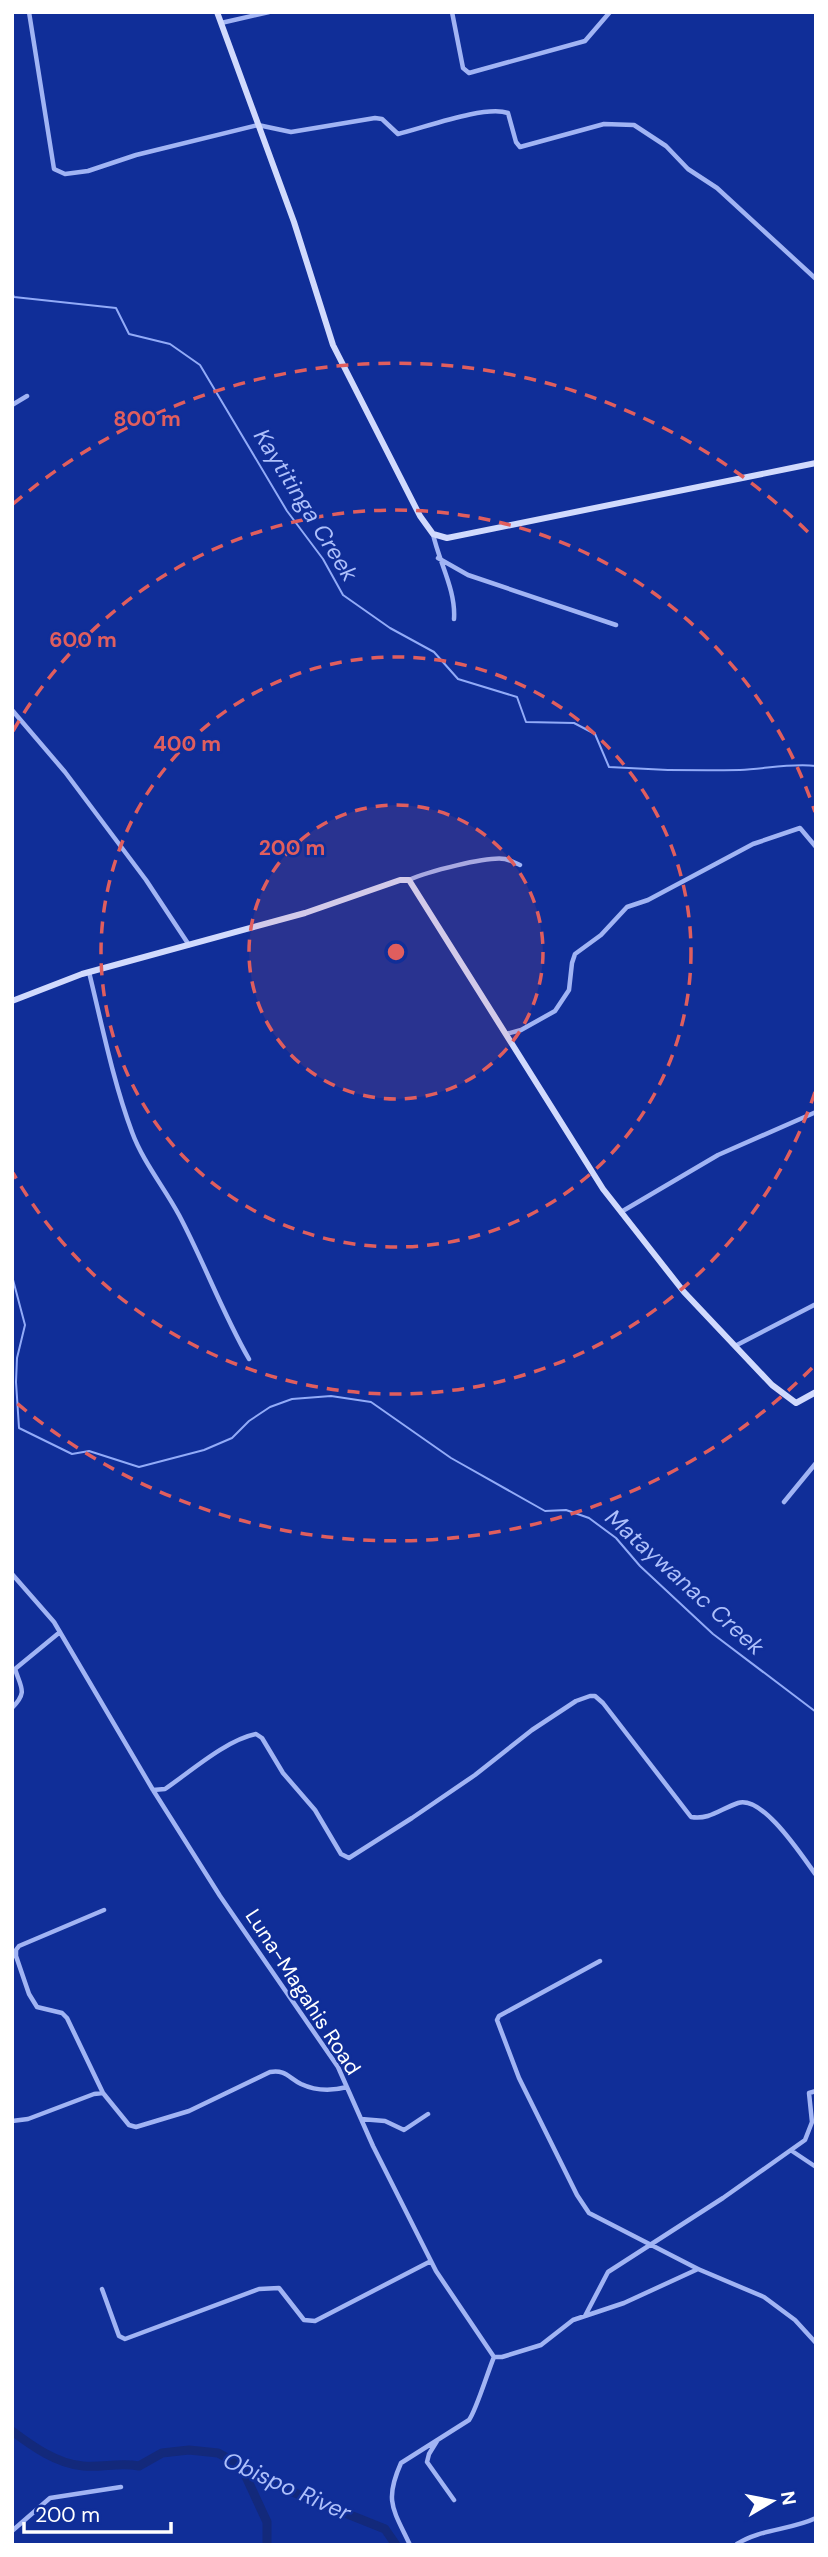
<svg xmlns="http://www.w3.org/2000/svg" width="828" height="2557" font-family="'DM Sans',sans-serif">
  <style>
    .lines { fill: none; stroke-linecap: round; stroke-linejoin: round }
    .stream { stroke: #92abf8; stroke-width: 2 }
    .river { stroke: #13297b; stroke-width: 9 }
    .street { stroke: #a1b4f4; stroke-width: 4.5 }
    .secondary { stroke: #d1dafd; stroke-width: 6 }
    .ring { fill: none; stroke: #e05e5e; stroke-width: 3.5; stroke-dasharray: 12 9 }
    .labels { text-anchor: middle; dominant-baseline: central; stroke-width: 5; stroke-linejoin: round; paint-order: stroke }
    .street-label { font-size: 21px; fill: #fff; stroke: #102e98 }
    .water-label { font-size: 23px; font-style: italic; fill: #adbffb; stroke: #102e98 }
    .centre { fill: #e05e5e; stroke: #102e98; stroke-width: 3.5 }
    .ring-label { font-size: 21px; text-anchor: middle; font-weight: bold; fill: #e05e5e; stroke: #102e98; stroke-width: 5; stroke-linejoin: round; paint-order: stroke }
  </style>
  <rect width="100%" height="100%" fill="#102e98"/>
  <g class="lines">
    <path class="stream" d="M 12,292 L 14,297 L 116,308 L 129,334 L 170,344 L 200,365 L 287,511 L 323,559 L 343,595 L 390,628 L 434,652 L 458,679 L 517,697 L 526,722 L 574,723 L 595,734 L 609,767 C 653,770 696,771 740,770 C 766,769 790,763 816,766
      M 12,1276 L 25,1325 L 17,1358 L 16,1382 L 19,1428 L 72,1454 L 89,1451 L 139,1467 L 204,1450 L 232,1438 L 249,1421 L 270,1407 L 292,1399 L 331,1396 L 371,1402 L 451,1458 L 545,1511 L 566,1510 L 589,1518 L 616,1538 L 640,1566 L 713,1634 L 816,1712"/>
    <path class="river" d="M 12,2431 C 32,2446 57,2464 83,2466 C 102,2468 119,2462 139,2466 L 162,2453 L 189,2450 L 218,2453 L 290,2491 L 385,2529 L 396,2545
      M 242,2468 L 267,2522 L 267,2545"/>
    <path class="street" d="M 29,12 L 54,169 L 65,174 L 88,171 L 136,155 L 258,125 L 291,132 L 375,118 L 382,119 L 398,134 C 424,128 484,105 508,113 L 516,142 L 520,147 L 604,124 L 634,125 L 666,146 L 688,169 L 717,188 L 816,279
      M 452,12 L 463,68 L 469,73 L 585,41 L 610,12
      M 221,23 L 269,12
      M 12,405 L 27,396
      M 433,534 C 439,562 456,590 454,619
      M 438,558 L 468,575 L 616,625
      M 12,710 L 65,772 L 146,880 L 189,945
      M 409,880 C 426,872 487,856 505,859 C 510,860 515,863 520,865
      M 89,972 C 102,1025 113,1081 132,1132 C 143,1162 164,1187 179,1215 C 204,1262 222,1312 249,1359
      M 506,1034 L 521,1030 L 555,1011 L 569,990 L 572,963 L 575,954 L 601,935 L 627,907 L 648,900 L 753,844 L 800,828 L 816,847
      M 621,1212 L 718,1155 L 816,1112
      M 735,1346 L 816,1304
      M 784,1502 L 816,1463
      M 12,1574 L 54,1622 L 153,1790 L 220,1896 L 338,2067 L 373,2146 L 436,2271 L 494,2357 L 502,2357 L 541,2345 L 573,2320 L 624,2303 L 698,2269
      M 12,1708 C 28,1692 21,1688 15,1669 L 60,1632
      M 153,1790 L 165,1789 C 190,1772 226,1740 256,1734 L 262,1738 L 283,1773 L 315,1810 L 341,1854 L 349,1858 L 412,1818 L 475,1775 L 532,1730 L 576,1701 L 590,1696 L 595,1696 L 603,1703 L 691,1817 C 710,1820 720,1809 738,1803 C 763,1795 802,1856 816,1875
      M 12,1956 L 16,1956 L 29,1994 L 37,2007 L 62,2013 L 67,2018 L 103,2093
      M 16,1956 L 16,1950 L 19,1946 L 104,1910
      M 600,1961 L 499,2016 L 497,2020 L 519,2078 L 577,2195 L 589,2213 L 698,2269 L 764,2297 L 795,2320 L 816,2343
      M 361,2119 L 385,2121 L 404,2130 L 428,2114
      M 12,2121 L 28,2119 L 94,2094 L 103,2093 L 129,2125 L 136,2127 L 189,2111 L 270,2072 C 285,2069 289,2078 301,2084 C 316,2091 332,2091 347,2087
      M 792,2151 L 816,2167
      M 102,2289 L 119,2336 L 125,2339 L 259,2289 L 279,2288 L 304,2320 L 315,2321 L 431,2261
      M 585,2316 L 608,2272 L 723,2198 L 805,2140 L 812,2122 L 809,2093 L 816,2091
      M 437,2441 L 429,2454 L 427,2462 L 454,2500
      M 12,2531 L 50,2498 L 121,2487
      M 737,2544 C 760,2529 791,2530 816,2518
      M 410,2545 C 393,2509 384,2501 401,2463 L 469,2420 C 476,2411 488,2371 494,2357"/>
    <path class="secondary" d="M 217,12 L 294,222 L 333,345 L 420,516 L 433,534 L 447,538 L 816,463
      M 12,1001 L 82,974 L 305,913 L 400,880 L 409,880 L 603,1189 L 684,1292 L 772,1385 L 796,1403 L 816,1392"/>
  </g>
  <circle cx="396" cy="952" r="147" fill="#e05e5e" fill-opacity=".12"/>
  <g class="ring">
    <circle cx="396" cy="952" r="147"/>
    <circle cx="396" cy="952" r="295"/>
    <path d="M815 1092A442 442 0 0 1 13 1173M13 731A442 442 0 0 1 815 812"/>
    <path d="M812 1368A589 589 0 0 1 13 1400M13 504A589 589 0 0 1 812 536"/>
  </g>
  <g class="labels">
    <g class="street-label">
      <text transform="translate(303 1992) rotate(57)">Luna-Magahis Road</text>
    </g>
    <g class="water-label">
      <text transform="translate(306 505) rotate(58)">Kaytitinga Creek</text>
      <text transform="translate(685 1582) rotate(42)">Mataywanac Creek</text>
      <text transform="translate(287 2486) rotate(24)">Obispo River</text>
    </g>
  </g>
  <circle cx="396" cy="952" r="10" class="centre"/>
  <g class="ring-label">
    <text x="147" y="426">800 m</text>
    <text x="83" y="647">600 m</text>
    <text x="187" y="751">400 m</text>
    <text x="292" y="855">200 m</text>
  </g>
  <rect width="828" height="2557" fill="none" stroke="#ffffff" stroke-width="28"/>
  <g transform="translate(772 2501) rotate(80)" stroke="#102e98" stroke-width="5" paint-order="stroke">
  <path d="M0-5L12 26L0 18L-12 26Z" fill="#ffffff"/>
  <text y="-10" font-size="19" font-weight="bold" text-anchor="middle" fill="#ffffff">N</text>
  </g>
  <path d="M24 2522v10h147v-10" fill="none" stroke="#ffffff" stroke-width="3.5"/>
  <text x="35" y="2522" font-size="21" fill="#ffffff" stroke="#102e98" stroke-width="5" paint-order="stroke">200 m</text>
</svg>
